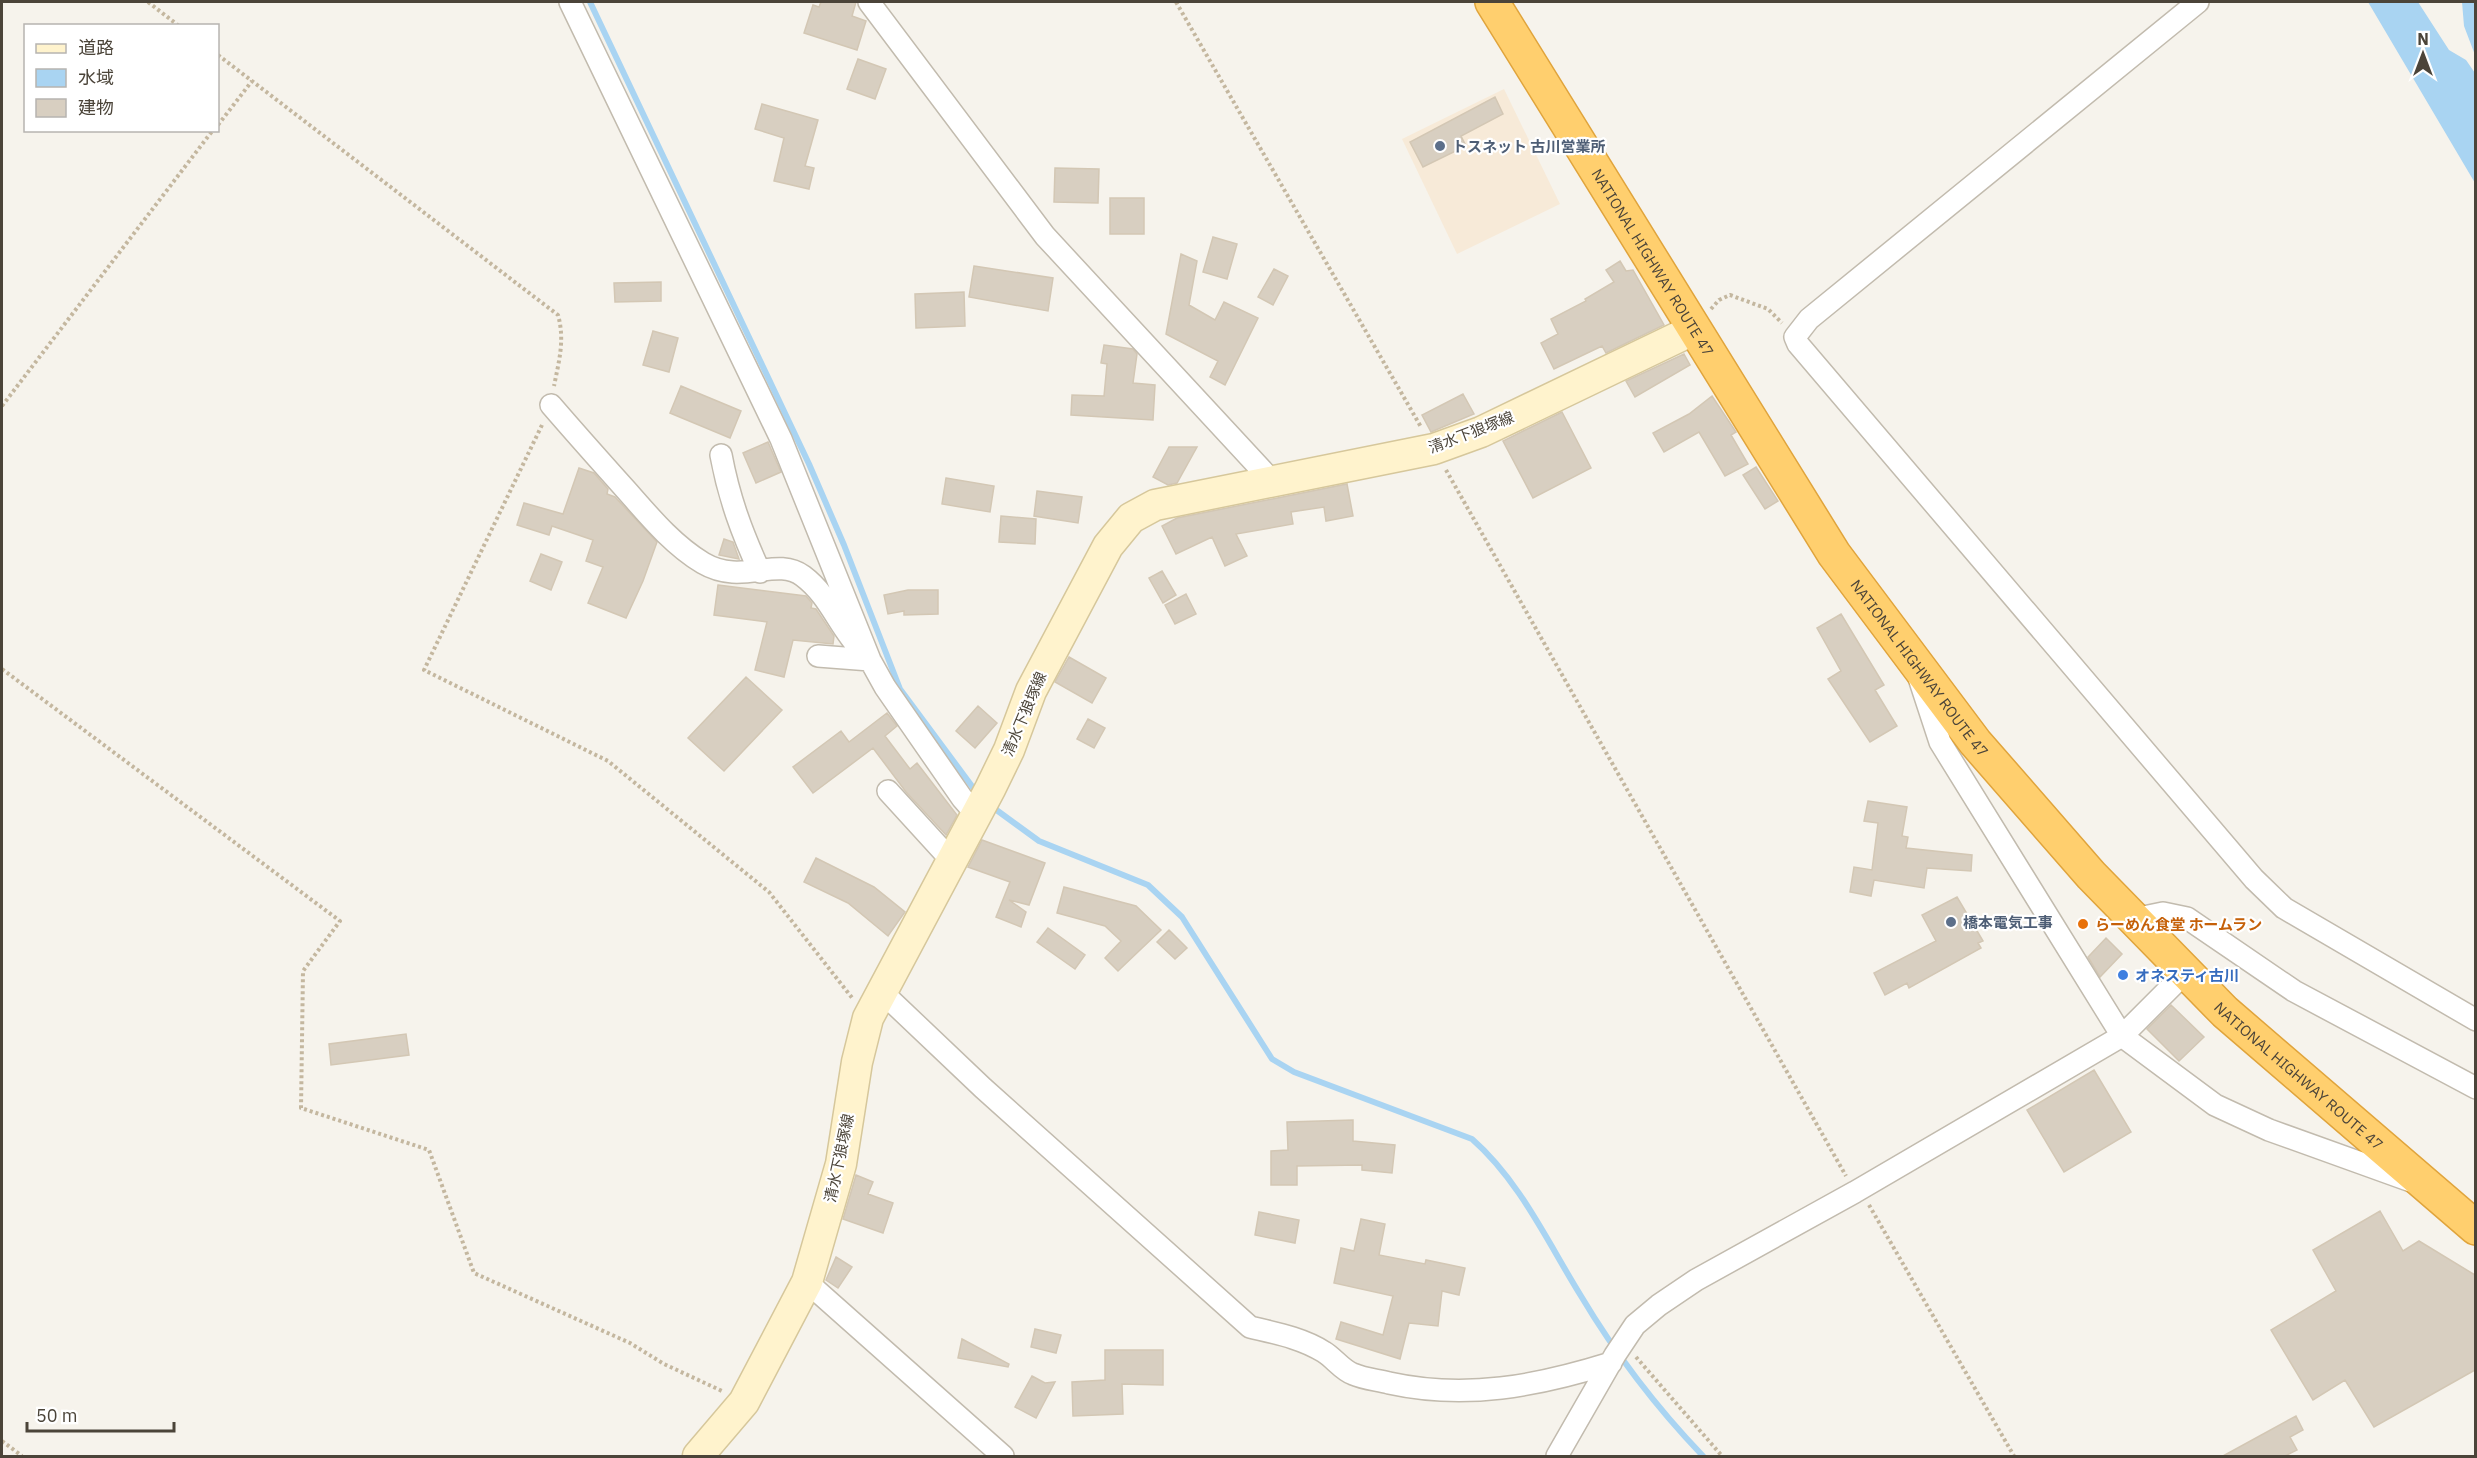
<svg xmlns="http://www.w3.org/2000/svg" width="2477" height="1458" font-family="'IBM Plex Sans','Noto Sans JP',sans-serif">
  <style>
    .commercial { fill: #f7ead8 }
    .water { fill: #a9d4f2 }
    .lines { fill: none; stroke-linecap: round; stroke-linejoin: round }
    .stream { stroke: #a9d4f2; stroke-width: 6 }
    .building { fill: #d8cfc1; stroke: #d3c7b4; stroke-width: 1.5 }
    .street-casing { stroke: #c2bbae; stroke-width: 24 }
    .secondary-casing { stroke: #d6c79b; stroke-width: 33 }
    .highway-casing { stroke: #e0a43c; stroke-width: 36 }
    .path { stroke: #c4b79f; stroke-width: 4; stroke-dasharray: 3 3; stroke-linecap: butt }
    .street { stroke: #fff; stroke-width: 21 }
    .secondary { stroke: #fff3cd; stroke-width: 30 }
    .highway { stroke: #ffcf6e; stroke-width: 33 }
    .service-dot { fill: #5c6f8a; stroke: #fff; stroke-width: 2 }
    .food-dot { fill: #e8710a; stroke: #fff; stroke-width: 2 }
    .shop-dot { fill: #3f7fe0; stroke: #fff; stroke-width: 2 }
    .labels { text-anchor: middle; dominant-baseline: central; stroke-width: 4.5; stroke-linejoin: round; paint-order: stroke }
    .service-label { font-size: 15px; font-weight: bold; fill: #4e5e75; stroke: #fff; text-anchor: start }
    .street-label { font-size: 15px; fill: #4b4439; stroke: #fff }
    .food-label { font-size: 15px; font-weight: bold; fill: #c56008; stroke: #fff; text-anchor: start }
    .shop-label { font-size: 15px; font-weight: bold; fill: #366cbe; stroke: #fff; text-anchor: start }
  </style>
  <rect width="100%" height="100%" fill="#f6f3ec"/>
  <path class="commercial" d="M 1504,89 L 1560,204 L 1457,254 L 1402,139 Z"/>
  <path class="water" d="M 2368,2 L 2418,2 L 2449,50 L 2466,60 L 2475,73 L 2475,183 Z
    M 2462,2 L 2475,2 L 2475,55 L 2464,26 Z"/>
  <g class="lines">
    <path class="stream" d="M 590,2 L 809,464 L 844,545 L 900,689 L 977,793
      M 991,806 L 1039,841 L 1148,885 L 1182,917 L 1272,1059 L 1294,1072 L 1472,1139 C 1520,1181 1548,1243 1581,1296 C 1615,1353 1657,1408 1703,1456"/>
  </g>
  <path class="building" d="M 821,2 L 856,2 L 852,16 L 866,21 L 857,50 L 804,33 L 813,5 L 819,7 Z
    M 858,59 L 886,69 L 875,99 L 847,89 Z
    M 1495,97 L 1503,114 L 1461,136 L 1466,146 L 1423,167 L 1410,142 Z
    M 762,104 L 818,120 L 805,166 L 814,168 L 809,189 L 774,181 L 784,138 L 755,129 Z
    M 1055,168 L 1099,169 L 1098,203 L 1054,202 Z
    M 1110,198 L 1144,198 L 1144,234 L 1110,234 Z
    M 1213,237 L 1237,244 L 1227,279 L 1203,272 Z
    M 1181,254 L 1197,261 L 1189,305 L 1215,320 L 1224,302 L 1258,318 L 1225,385 L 1210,377 L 1218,361 L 1166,334 Z
    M 1620,261 L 1626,271 L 1633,270 L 1664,325 L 1606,353 L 1602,346 L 1554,369 L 1541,343 L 1558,334 L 1551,319 L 1586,301 L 1585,299 L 1614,282 L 1606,270 Z
    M 974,266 L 1053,278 L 1048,311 L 969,297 Z
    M 1274,269 L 1288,276 L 1273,305 L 1258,297 Z
    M 661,282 L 661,301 L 615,302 L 614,283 Z
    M 964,292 L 965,326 L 916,328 L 915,294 Z
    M 653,331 L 678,338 L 669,372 L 643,365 Z
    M 1104,345 L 1133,349 L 1137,354 L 1133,383 L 1155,385 L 1153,420 L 1071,415 L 1072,395 L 1104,396 L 1107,364 L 1101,363 Z
    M 1684,354 L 1690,365 L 1635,397 L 1626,381 Z
    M 681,386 L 741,411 L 730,438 L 670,413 Z
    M 1463,394 L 1474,414 L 1431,432 L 1422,415 Z
    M 1712,396 L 1736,432 L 1731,435 L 1748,464 L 1725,476 L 1699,432 L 1664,452 L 1653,433 L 1689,414 Z
    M 1562,412 L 1591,468 L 1533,498 L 1503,441 Z
    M 768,442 L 781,472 L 756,483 L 743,453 Z
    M 1169,447 L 1197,447 L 1177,483 L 1168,485 L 1153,477 Z
    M 1756,467 L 1778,501 L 1765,509 L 1743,475 Z
    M 579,468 L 594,473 L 608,489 L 607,494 L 615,497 L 657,542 L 643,581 L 626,618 L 588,603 L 603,567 L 586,561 L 593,540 L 552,526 L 549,535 L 517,525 L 524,503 L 563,514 Z
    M 946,478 L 994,486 L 990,512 L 942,504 Z
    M 1347,484 L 1353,516 L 1326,521 L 1324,507 L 1291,512 L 1293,524 L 1236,534 L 1247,556 L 1225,566 L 1212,537 L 1176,554 L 1162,526 L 1177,518 Z
    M 1037,491 L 1082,497 L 1078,523 L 1034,516 Z
    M 1001,516 L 1036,519 L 1035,544 L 999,542 Z
    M 724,539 L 733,542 L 739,559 L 719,555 Z
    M 541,554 L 562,562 L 551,590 L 530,581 Z
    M 1162,571 L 1176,595 L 1163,603 L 1149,578 Z
    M 718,585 L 806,596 L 812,603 L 811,608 L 816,609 L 834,636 L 833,644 L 793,640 L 784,677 L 755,670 L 767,622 L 714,615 Z
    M 908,590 L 938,590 L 938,614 L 904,615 L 904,611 L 888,614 L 884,595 Z
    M 1186,594 L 1196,614 L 1175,624 L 1165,605 Z
    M 1841,614 L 1884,685 L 1875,690 L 1897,726 L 1870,742 L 1828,679 L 1841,671 L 1817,628 Z
    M 1069,657 L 1106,678 L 1092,703 L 1055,682 Z
    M 746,677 L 782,710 L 724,771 L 688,738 Z
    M 978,706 L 997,723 L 975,748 L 956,731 Z
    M 887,713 L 897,726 L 885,736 L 910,769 L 917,763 L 957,815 L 946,835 L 906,792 L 873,748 L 813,793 L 793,767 L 841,731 L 849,742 Z
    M 1088,719 L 1105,728 L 1094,748 L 1077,739 Z
    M 1868,801 L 1907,807 L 1902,836 L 1908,837 L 1906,848 L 1972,855 L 1971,871 L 1927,868 L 1924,888 L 1874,880 L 1871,896 L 1850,892 L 1854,867 L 1872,870 L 1878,823 L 1864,821 Z
    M 982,840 L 1045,863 L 1029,905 L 1009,900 L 1026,912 L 1021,927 L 996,917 L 1010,882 L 968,867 Z
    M 816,858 L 874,887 L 905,912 L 888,936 L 848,903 L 804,882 Z
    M 1064,887 L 1136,906 L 1161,930 L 1118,971 L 1105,958 L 1121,941 L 1105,926 L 1057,913 Z
    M 1957,897 L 1983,941 L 1978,943 L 1981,948 L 1909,988 L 1907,983 L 1885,995 L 1874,973 L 1936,941 L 1922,915 Z
    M 1048,928 L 1085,955 L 1075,969 L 1037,942 Z
    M 1169,930 L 1187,948 L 1175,959 L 1157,942 Z
    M 2106,938 L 2122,954 L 2100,977 L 2088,957 Z
    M 2171,1005 L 2204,1037 L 2179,1061 L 2147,1029 Z
    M 406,1034 L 409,1055 L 331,1065 L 329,1044 Z
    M 2094,1070 L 2131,1132 L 2064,1172 L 2027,1110 Z
    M 1353,1120 L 1353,1141 L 1395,1145 L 1392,1173 L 1362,1170 L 1362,1165 L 1297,1166 L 1297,1185 L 1271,1185 L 1271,1151 L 1288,1150 L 1287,1122 Z
    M 856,1175 L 873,1182 L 868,1194 L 893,1203 L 883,1233 L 843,1219 Z
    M 2380,1211 L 2403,1251 L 2419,1241 L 2475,1275 L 2475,1370 L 2374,1427 L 2345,1380 L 2313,1400 L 2271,1330 L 2336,1291 L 2313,1250 Z
    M 1259,1212 L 1299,1220 L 1295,1243 L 1255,1235 Z
    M 1361,1219 L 1385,1224 L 1379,1255 L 1425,1264 L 1426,1260 L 1465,1268 L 1459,1295 L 1442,1291 L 1438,1326 L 1409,1323 L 1400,1359 L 1336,1339 L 1341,1322 L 1383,1335 L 1393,1296 L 1334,1283 L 1341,1248 L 1354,1251 Z
    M 836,1257 L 852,1267 L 838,1288 L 826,1280 Z
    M 1035,1329 L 1061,1335 L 1056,1353 L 1031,1347 Z
    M 962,1339 L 1009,1364 L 1008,1367 L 958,1358 Z
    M 1105,1350 L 1163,1350 L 1163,1385 L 1122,1384 L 1123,1414 L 1073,1416 L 1072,1382 L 1105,1380 Z
    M 1032,1376 L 1045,1383 L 1055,1382 L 1036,1418 L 1015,1407 Z
    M 2296,1416 L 2303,1430 L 2290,1437 L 2297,1450 L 2285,1456 L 2223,1456 Z"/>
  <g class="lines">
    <defs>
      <path id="street" d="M 570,2 L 781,439 L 870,660 L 885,687 L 962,798 L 976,814
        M 869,2 L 1045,236 L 1272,481
        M 2198,2 L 1809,319 L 1795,337 L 1798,344 L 2254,879 L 2284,908 L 2476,1020
        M 551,405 C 576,434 601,462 627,491 C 649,516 673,545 703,563 C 742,586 776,556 803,576 C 830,596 839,628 862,651
        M 721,455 C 729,498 742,533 760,572
        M 818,656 L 870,660
        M 1919,678 L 1940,742 L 2122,1036 L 2215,1105 L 2269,1130 L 2411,1181
        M 888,791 L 951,860
        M 2134,919 L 2163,913 L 2187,918 L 2294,991 L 2476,1088
        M 883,993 L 983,1088 L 1250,1327 C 1275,1333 1302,1338 1324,1352 C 1334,1358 1342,1370 1353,1374 C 1364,1379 1378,1380 1389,1383 C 1466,1400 1537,1386 1611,1363
        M 807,1282 L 1003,1456
        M 1557,1456 L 1615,1355 L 1635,1325 L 1659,1305 L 1696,1280 L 1855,1192 L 2122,1036 L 2186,972"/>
      <path id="secondary" d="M 698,1456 L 744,1402 L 807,1282 L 841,1164 L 857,1062 L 868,1018 L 990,789 L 1009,750 L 1031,691 L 1108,546 L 1131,518 L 1155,505 L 1434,449 L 1481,432 L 1693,330"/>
      <g id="highway">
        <path id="s1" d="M 1492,2 L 1834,554 L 1975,742 L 2091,875 L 2225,1012 L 2476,1228"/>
      </g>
    </defs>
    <use href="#street" class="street-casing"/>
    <use href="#secondary" class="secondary-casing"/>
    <use href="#highway" class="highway-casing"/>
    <path class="path" d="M 148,2 L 179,26
      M 1176,2 L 1421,427
      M 218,55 L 558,315 C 565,340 559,361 554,386
      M 218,125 L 252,81
      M 1711,309 L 1719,300 L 1730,295 L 1768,309 L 1782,323
      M 2,406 L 213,130
      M 542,425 L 424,670 L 608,761 L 769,892 L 853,999
      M 1446,470 L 1846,1176
      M 2,669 L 340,921 L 303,971 L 301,1108 L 429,1150 L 474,1273 L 630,1343 L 664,1364 L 722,1391
      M 1869,1205 L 2014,1456
      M 1636,1357 L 1722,1456
      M 2,1441 L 22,1456"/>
    <use href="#street" class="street"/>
    <use href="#secondary" class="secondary"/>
    <use href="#highway" class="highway"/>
  </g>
  <g class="service-dot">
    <circle cx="1440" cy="146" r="6"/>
    <circle cx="1951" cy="922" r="6"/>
  </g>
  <circle class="food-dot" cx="2083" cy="924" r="6"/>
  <circle class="shop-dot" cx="2123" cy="975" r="6"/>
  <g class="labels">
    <g class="service-label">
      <text x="1452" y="146">トスネット 古川営業所</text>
      <text x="1963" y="922">橋本電気工事</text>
    </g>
    <g class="street-label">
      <text stroke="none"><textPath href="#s1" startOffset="306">NATIONAL HIGHWAY ROUTE 47</textPath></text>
      <text transform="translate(1471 432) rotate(-21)">清水下狼塚線</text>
      <text stroke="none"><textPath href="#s1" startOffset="792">NATIONAL HIGHWAY ROUTE 47</textPath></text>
      <text transform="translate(1024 714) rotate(-67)">清水下狼塚線</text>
      <text stroke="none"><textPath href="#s1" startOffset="1350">NATIONAL HIGHWAY ROUTE 47</textPath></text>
      <text transform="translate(839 1158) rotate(-78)">清水下狼塚線</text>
    </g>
    <g class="food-label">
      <text x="2095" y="924">らーめん食堂 ホームラン</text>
    </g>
    <g class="shop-label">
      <text x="2135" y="975">オネスティ古川</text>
    </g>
  </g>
  <rect width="2477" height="1458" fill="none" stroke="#4b4439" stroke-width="6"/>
  <rect x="24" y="24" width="195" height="108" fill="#ffffff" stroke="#b7b4b0" stroke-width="1.5"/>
  <rect x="36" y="44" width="30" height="9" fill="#fff3cd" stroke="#b7b4b0" stroke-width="1.5"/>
  <text x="78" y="54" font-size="18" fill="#4b4439">道路</text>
  <rect x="36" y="69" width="30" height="18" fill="#a9d4f2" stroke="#b7b4b0" stroke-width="1.5"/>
  <text x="78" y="84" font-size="18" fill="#4b4439">水域</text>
  <rect x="36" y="99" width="30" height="18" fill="#d8cfc1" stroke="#b7b4b0" stroke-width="1.5"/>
  <text x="78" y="114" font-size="18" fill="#4b4439">建物</text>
  <g transform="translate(2423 54)" stroke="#ffffff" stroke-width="4.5" paint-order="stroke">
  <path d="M0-4.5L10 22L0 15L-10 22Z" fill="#4b4439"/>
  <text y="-9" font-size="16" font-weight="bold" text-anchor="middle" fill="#4b4439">N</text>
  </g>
  <path d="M27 1422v9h147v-9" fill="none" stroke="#4b4439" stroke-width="3"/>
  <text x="36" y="1422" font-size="18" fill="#4b4439" stroke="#ffffff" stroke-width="4.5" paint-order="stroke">50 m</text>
</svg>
